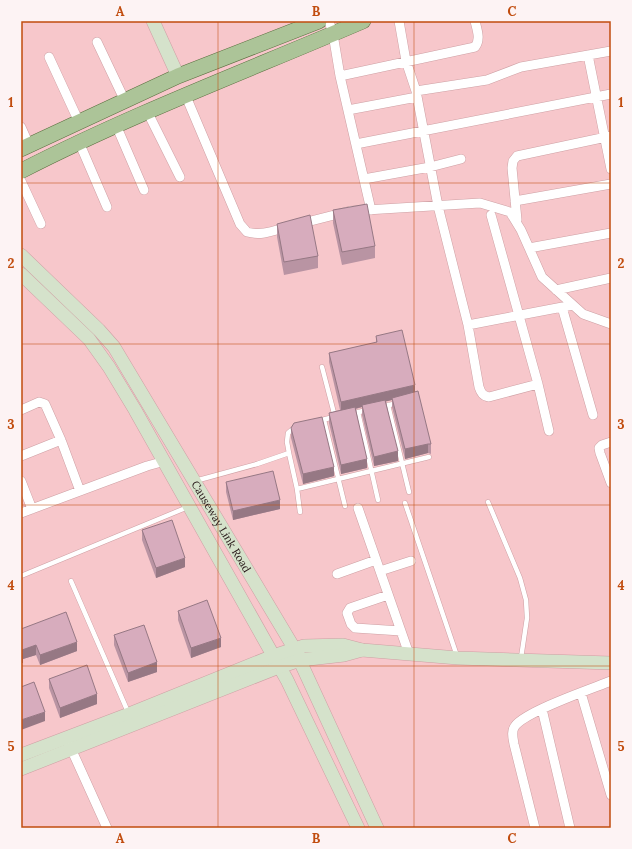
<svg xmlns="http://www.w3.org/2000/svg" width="632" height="849" font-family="Lora,serif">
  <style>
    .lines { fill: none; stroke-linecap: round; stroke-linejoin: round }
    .lane-casing { stroke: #cea0a4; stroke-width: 5.5 }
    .street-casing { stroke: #cea0a4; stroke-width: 10 }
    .secondary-casing { stroke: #cea0a4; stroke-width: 14 }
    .primary-casing { stroke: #596e3e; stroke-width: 16 }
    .lane { stroke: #fff; stroke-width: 4.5 }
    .street { stroke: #fff; stroke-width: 9 }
    .secondary { stroke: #d5e2cb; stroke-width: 13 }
    .primary { stroke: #acc498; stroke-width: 15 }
    .wall { fill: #b994a3 }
    .shaded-wall { fill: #967884 }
    .building { fill: #d7acbd; stroke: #967884 }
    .grid { fill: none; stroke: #c14c0e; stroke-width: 1; stroke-opacity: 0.55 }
    .labels { text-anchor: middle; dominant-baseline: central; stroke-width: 3; stroke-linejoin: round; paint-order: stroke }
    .street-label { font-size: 11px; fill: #271718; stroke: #fdf3f4 }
    .neatline { fill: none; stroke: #c14c0e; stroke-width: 1.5 }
    .grid-label { font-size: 13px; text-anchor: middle; font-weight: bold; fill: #c14c0e }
  </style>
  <rect width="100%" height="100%" fill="#f7c7cb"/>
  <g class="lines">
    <defs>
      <path id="lane" d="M 322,367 L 335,417
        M 388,405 L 409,492
        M 380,407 L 398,403
        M 358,412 L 378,500
        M 351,414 L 367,410
        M 324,420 L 345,506
        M 318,421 L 334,417
        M 289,453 L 297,489 L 300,512
        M 195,481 L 257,464 L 289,453 L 287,442 L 288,433 L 295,427
        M 297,489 L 429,457
        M 488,502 L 520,578 L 526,600 L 527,618 L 521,658
        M 405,503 L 457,656
        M 21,576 L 188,507
        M 71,581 L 128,712"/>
      <path id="street" d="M 329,21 L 333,34 L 340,76 L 371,210
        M 399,21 L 406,61 L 416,91 L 438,206 L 468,325 L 573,305
        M 97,42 L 125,101
        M 588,55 L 611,169
        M 49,57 L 79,122
        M 340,76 L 475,47 C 481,39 477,30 475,21
        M 416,91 L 487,80 L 521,67 L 611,51
        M 185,94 L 240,224 L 247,232 C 261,236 273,231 287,227
        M 348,110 L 417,97
        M 147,111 L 180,177
        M 116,125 L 144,190
        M 21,127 L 29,145
        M 79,142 L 107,207
        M 356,144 L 611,94
        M 364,179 L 430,167 L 461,159
        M 21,181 L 41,224
        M 515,201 L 611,184
        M 491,215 L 538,384 L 549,431
        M 517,220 L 512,168 L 513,161 L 517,156 L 611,136
        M 299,224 L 350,211 L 480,203 L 510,212 L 521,230 L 542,277 L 583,314 L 611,324
        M 529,248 L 611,233
        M 556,290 L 611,278
        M 562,307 L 593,415
        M 468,325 L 479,387 C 481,393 483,396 489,397 L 538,384
        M 21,410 L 39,402 L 45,404 L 61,440 L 80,491
        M 611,442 L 602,445 L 599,448 L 600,453 L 611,483
        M 21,456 L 61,440
        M 21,481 L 32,509
        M 358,508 L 409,654
        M 21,513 L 147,466 L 165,461
        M 380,571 L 411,561
        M 337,574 L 376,560
        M 388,595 L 350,608 L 347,613 L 351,624 L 355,628 L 401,631
        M 581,693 L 611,795
        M 542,709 L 570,828
        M 69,744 L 107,828
        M 535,828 L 514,744 C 513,738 511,731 515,726 C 526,711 591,689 611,681"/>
      <g id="secondary">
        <path d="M 153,21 L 178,76"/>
        <path id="s1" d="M 21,255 L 99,330 L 114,347 L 294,648 L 377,828"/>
        <path d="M 21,274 L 89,339 L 109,367 L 135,410 L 287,680 L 358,828"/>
        <path d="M 21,755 L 129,714 L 273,656 L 304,646 L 343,645 L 362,650 L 458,658 L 611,663"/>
        <path d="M 21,769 L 279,667 L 300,660 L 344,655 L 362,650"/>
      </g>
      <path id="primary" d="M 21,149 L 178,76 L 319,21
        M 21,171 C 132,114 249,70 363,21"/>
    </defs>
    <use href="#lane" class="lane-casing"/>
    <use href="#street" class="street-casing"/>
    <use href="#secondary" class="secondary-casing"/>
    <use href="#primary" class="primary-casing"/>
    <use href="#lane" class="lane"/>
    <use href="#street" class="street"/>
    <use href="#secondary" class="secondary"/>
    <use href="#primary" class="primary"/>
  </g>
  <path class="wall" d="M 333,210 L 375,246 L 375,258 L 342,265 L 333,223 Z
    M 277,224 L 318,256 L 318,268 L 284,275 L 277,237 Z
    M 376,336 L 415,392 L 431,444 L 431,454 L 428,453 L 405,459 L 392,407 L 392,400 L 386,401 L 398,461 L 374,466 L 362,415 L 362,407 L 356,409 L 367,468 L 341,474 L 329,423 L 329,413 L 340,410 L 329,362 L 329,353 L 376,343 Z
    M 291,428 L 334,476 L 303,484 L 291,438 Z
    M 226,482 L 280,509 L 233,520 L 226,492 Z
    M 142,530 L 185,567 L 156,578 L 142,540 Z
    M 178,611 L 221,647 L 191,658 L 178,620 Z
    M 21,629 L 77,651 L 40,665 L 36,655 L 23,659 L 23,663 L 21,663 Z
    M 114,635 L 157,672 L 128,682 L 114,645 Z
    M 49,679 L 97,704 L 60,718 L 49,688 Z"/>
  <path class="shaded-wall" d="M 415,385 L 415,394 L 392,398 L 392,400 L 363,407 L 362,405 L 362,407 L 341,412 L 341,402 Z
    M 428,444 L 428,453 L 405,459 L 405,449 Z
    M 398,451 L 398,461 L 374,466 L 374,457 Z
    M 367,459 L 367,468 L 341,474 L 341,465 Z
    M 334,467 L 334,476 L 303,484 L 303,474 Z
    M 280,500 L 280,509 L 233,520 L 233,511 Z
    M 185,558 L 185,567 L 156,578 L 156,568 Z
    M 221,638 L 221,647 L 191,658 L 191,648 Z
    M 77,642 L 77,651 L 40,665 L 40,655 Z
    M 36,645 L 36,655 L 23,659 L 23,663 L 21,663 L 21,654 L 22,650 Z
    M 157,662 L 157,672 L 128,682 L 128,673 Z
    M 97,694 L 97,704 L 60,718 L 60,708 Z
    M 45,712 L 45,721 L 21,730 L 21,720 Z"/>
  <path class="building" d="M 367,204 L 375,246 L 342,252 L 333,210 Z
    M 310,215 L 318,256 L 284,262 L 277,224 Z
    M 402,330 L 415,385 L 341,402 L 329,353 L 377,342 L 376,336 Z
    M 418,391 L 431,444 L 428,444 L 405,449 L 392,398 Z
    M 385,400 L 398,451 L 374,457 L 362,405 Z
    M 355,407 L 367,459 L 341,465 L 329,413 Z
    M 322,417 L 334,467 L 303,474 L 291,428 L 294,423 Z
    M 273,471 L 280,500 L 233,511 L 226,482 Z
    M 172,520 L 185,558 L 156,568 L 142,530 Z
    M 207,600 L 221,638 L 191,648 L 178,611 Z
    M 66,612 L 77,642 L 40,655 L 36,645 L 22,650 L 23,653 L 21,654 L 21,629 Z
    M 144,625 L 157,662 L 128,673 L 114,635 Z
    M 87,665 L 97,694 L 60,708 L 49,679 Z
    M 34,682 L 45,712 L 21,720 L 21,687 Z"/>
  <path class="grid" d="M 218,21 L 218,828M 414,21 L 414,828M 21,183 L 611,183M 21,344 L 611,344M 21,505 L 611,505M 21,666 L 611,666"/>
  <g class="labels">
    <g class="street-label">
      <text stroke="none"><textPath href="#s1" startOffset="340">Causeway Link Road</textPath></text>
    </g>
  </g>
  <rect width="632" height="849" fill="none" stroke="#fdf3f4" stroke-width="44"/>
  <rect x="22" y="22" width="588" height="805" class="neatline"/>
  <g class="grid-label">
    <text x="120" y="16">A</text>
    <text x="316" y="16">B</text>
    <text x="512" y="16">C</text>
    <text x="11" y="107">1</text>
    <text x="621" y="107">1</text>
    <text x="11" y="268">2</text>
    <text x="621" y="268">2</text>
    <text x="11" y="429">3</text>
    <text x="621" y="429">3</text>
    <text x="11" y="590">4</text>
    <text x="621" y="590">4</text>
    <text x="11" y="751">5</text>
    <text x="621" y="751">5</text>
    <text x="120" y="843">A</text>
    <text x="316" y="843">B</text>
    <text x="512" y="843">C</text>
  </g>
</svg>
